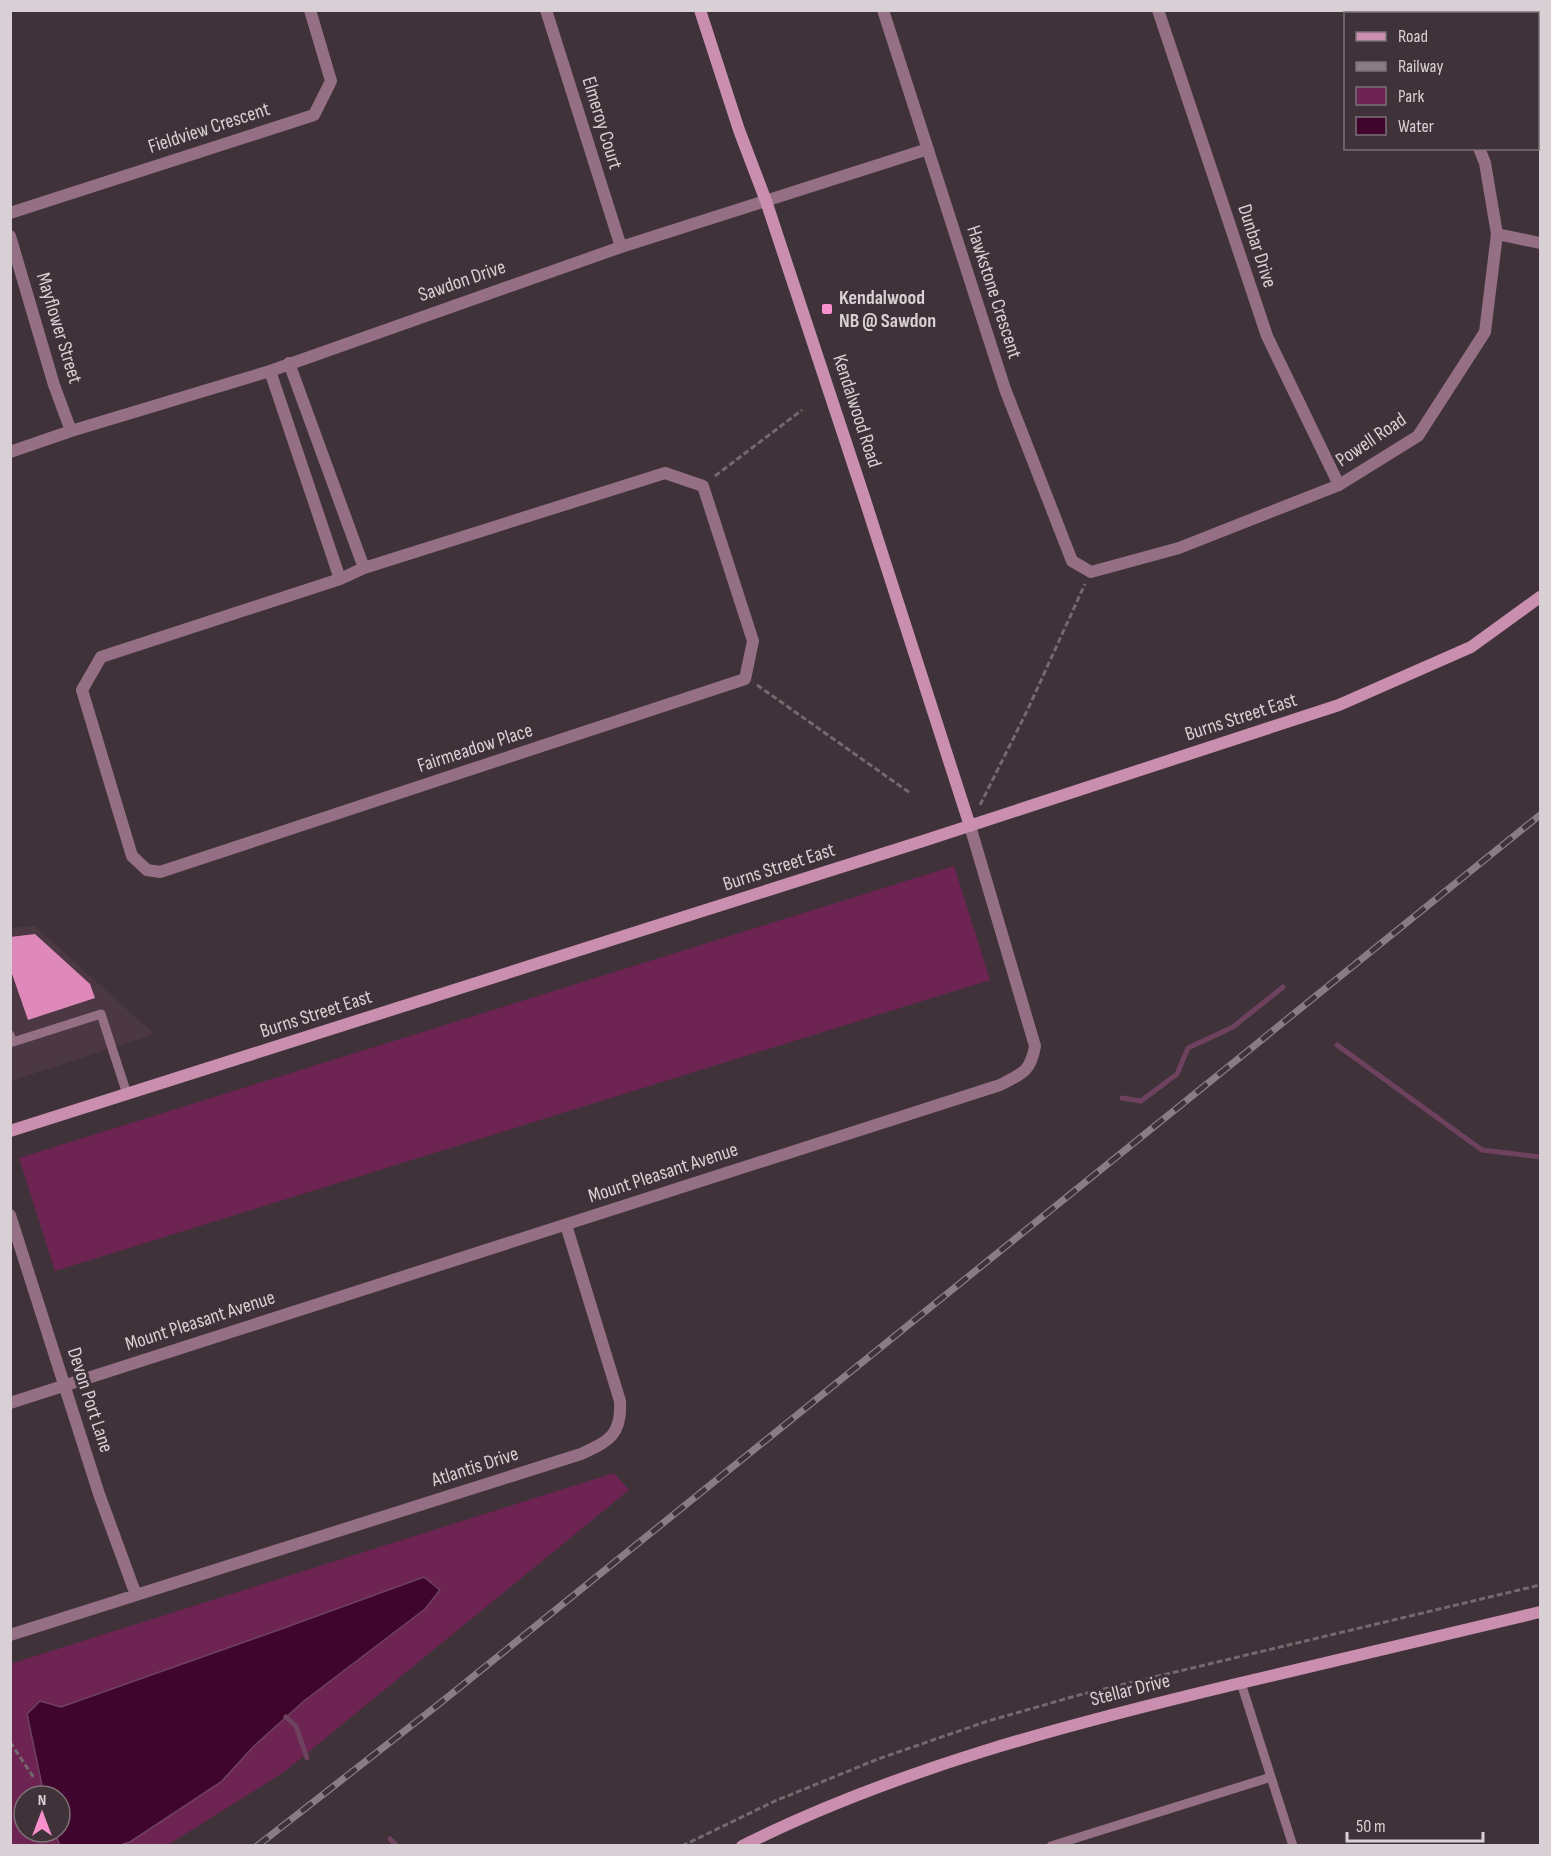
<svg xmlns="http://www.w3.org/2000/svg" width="1551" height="1856" font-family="'Sofia Sans Condensed',sans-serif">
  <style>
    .built { fill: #4c3842 }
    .green { fill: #6e2453; fill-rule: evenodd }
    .water { fill: #40052d; stroke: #6e425f; stroke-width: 1.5 }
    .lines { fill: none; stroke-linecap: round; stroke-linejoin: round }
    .stream { stroke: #6e425f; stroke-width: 5 }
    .building { fill: #df88ba }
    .path { stroke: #74696f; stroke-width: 3; stroke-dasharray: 6 3; stroke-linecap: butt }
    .lane { stroke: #956f84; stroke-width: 9 }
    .street { stroke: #956f84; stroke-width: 12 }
    .secondary { stroke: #ca8faf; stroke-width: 12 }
    .rail-casing { stroke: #887d83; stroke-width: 7 }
    .rail { stroke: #3f3239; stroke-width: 4.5; stroke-dasharray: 14; stroke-linecap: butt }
    .poi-dot { fill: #f890cc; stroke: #3f3239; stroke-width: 2 }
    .labels { text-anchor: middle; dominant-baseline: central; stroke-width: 6; stroke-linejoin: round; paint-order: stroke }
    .street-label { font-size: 20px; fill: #d8d0d4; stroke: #3f3239 }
    .poi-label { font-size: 20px; font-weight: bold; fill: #d8d0d4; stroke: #3f3239; text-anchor: start }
  </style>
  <rect width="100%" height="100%" fill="#3f3239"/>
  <path class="built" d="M 35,926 L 154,1034 L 11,1081 L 11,928 Z"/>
  <path class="green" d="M 954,866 L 990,980 L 55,1271 L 19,1158 Z
    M 614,1473 L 629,1490 L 284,1772 L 168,1845 L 11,1845 L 10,1664 ZM 24,1796 L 60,1796 L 60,1832 L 24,1832 Z"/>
  <path class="water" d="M 424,1577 L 440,1590 L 425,1609 L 304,1701 L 253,1747 L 221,1782 L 130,1842 L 120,1845 L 60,1845 L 54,1832 L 60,1832 L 60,1796 L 32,1796 L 43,1790 L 27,1714 L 40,1701 L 61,1707 L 284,1628 Z"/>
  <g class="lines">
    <path class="stream" d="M 1337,1045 L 1482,1150 L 1540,1157
      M 1122,1098 L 1141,1101 L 1177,1074 L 1188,1048 L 1233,1027 L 1283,987
      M 286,1717 L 296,1726 L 307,1758
      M 390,1839 L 397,1846"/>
  </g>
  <path class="building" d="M 35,934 L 90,984 L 95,998 L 28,1020 L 10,968 L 10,937 Z"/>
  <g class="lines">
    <path class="path" d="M 715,476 L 802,410
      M 757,685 L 910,793
      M 980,805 L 1027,711 L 1085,584
      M 10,1742 L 34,1778
      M 682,1846 L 775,1801 L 878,1759 L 988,1721 L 1079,1695 L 1540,1585"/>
    <path class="lane" d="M 10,1035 L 13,1042 L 101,1014 L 127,1094
      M 1241,1683 L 1293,1846
      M 1051,1846 L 1271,1777"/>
    <path class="street" d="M 546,10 L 621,247
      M 883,10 L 1005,389 L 1072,561 L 1091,572 L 1179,548 L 1339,485 L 1418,436 L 1485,332 L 1497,234 L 1485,163 L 1479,148
      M 1158,10 L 1267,336 L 1339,485
      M 1425,10 L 1427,14
      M 10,213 L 314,115 L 331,81 L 310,10
      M 1497,234 L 1540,243
      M 10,236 L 54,385 L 71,431
      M 289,363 L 364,568
      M 270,371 L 340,579
      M 10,452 L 71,431 L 270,371 L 621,247 L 928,149
      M 665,473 L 703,486 L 753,641 L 745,679 L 160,872 L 147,870 L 132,856 L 82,690 L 101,657 L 340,579 L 364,568 Z
      M 10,1215 L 99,1494 L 136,1595
      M 10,1403 L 1000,1085 C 1022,1074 1031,1071 1035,1046 L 970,826
      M 10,1635 L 581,1454 C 609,1441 622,1435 620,1401 L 566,1225"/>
    <path class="secondary" d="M 700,10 L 739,130 L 766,201 L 864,497 L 970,826
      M 10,1131 L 923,841 L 1339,705 L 1471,647 L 1540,597
      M 742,1846 C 896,1769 1065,1725 1232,1685 C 1335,1661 1438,1636 1540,1612"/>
    <defs>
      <path id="rail" d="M 257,1846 L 439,1704 L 1540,815"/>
    </defs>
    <use href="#rail" class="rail-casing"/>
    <use href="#rail" class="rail"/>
  </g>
  <rect class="poi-dot" x="821" y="303" width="12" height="12" rx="3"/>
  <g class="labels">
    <g class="street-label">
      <text transform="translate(602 123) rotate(73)">Elmeroy Court</text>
      <text transform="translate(209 128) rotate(-18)">Fieldview Crescent</text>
      <text transform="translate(1257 246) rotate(72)">Dunbar Drive</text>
      <text transform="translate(462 281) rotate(-19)">Sawdon Drive</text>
      <text transform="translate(994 292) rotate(72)">Hawkstone Crescent</text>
      <text transform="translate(59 328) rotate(73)">Mayflower Street</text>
      <text transform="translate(857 411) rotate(72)">Kendalwood Road</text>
      <text transform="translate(1371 440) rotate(-34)">Powell Road</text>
      <text transform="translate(1241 717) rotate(-18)">Burns Street East</text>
      <text transform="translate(475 748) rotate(-18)">Fairmeadow Place</text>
      <text transform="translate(779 867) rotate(-18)">Burns Street East</text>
      <text transform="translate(316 1014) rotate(-18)">Burns Street East</text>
      <text transform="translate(663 1173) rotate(-18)">Mount Pleasant Avenue</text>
      <text transform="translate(200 1321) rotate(-18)">Mount Pleasant Avenue</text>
      <text transform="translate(90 1400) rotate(72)">Devon Port Lane</text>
      <text transform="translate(475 1467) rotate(-18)">Atlantis Drive</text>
      <text transform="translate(1130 1690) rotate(-14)">Stellar Drive</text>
    </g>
    <g class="poi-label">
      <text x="839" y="298">Kendalwood<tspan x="839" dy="23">NB @ Sawdon</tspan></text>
    </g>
  </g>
  <rect width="1551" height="1856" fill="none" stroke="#d8d0d4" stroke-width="24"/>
  <rect x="1344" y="12" width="195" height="138" fill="#3f3239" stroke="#7c7177" stroke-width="1.5"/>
  <rect x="1356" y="32" width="30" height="9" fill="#ca8faf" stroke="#7c7177" stroke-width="1.5"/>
  <text x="1398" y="42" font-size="18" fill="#d8d0d4">Road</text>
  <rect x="1356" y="62" width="30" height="9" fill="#887d83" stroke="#7c7177" stroke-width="1.5"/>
  <text x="1398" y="72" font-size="18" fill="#d8d0d4">Railway</text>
  <rect x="1356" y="87" width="30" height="18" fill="#6e2453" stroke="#7c7177" stroke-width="1.5"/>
  <text x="1398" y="102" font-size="18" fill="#d8d0d4">Park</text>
  <rect x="1356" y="117" width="30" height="18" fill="#40052d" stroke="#7c7177" stroke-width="1.5"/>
  <text x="1398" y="132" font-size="18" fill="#d8d0d4">Water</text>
  <g transform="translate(42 1814)"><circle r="28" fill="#3f3239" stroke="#7c7177" stroke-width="1.5"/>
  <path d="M0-4.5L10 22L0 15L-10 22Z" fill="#f890cc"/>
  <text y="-9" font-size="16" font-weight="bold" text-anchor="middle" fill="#d8d0d4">N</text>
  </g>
  <path d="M1347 1832v9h136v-9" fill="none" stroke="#d8d0d4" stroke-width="3"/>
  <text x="1356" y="1832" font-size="18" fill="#d8d0d4" stroke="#3f3239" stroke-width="4.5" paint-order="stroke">50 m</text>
</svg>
